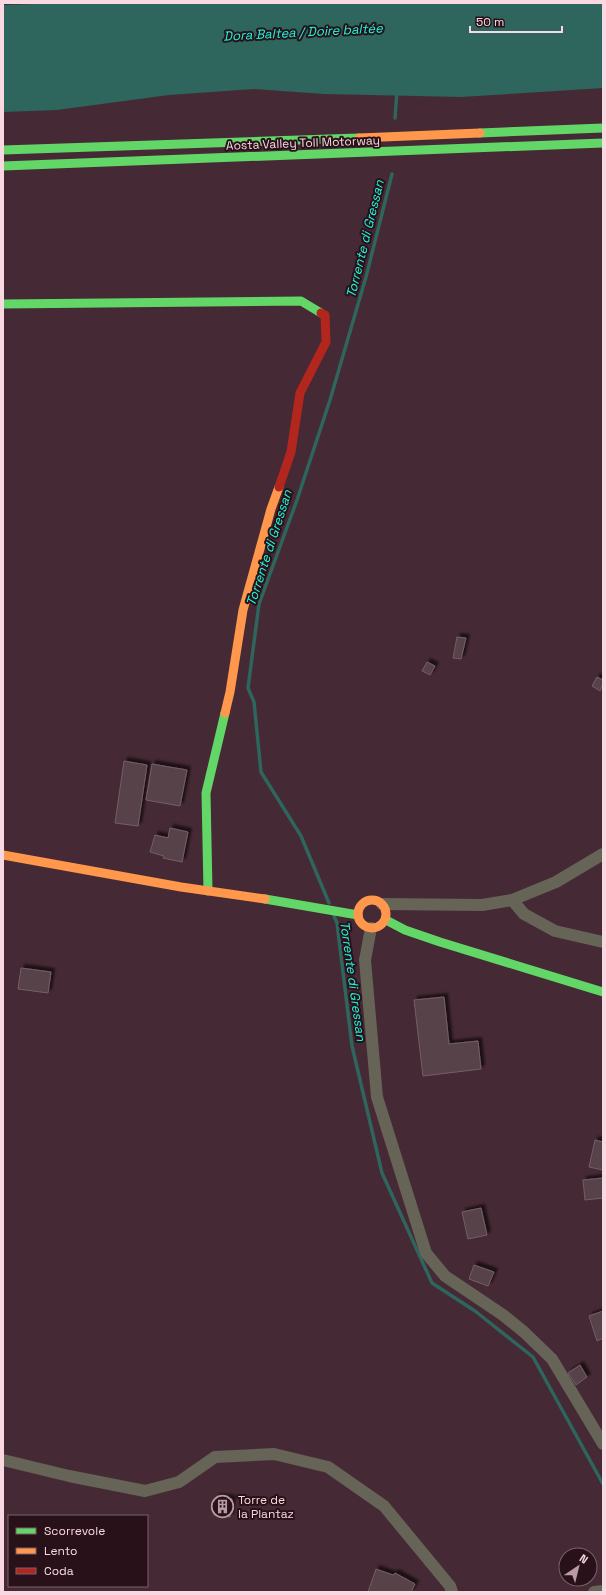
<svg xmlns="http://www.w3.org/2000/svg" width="606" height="1595" font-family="'Space Grotesk',sans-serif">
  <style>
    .water { fill: #2e655c }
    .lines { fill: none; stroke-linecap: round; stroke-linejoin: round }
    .stream { stroke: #2e655c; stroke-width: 3.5 }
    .building { fill: #58424a; stroke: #755e66; filter: url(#shadow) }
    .street { stroke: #666357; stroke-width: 12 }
    .fast { stroke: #63d668; stroke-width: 9 }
    .slow { stroke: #ff974d; stroke-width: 9 }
    .jam { stroke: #b3261e; stroke-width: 9 }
    .labels { text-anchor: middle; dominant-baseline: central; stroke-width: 4; stroke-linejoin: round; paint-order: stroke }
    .street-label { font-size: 12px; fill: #f9d8e1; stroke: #281119 }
    .poi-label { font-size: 12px; fill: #f9d8e1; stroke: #281119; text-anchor: start }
    .water-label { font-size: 13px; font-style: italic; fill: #19fbde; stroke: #281119 }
  </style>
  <defs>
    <filter id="shadow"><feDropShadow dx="3.5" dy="-3.5" stdDeviation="1" flood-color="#0009"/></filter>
  </defs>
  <rect width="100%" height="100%" fill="#452934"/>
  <path class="water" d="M 62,3 L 603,3 L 603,88 L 461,97 L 324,94 L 254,89 L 169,95 L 57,110 L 3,112 L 3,5 Z"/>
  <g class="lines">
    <path class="stream" d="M 395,118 L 397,91
      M 329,903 L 301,836 L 261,772 L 254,702 L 248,688 L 259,604 L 297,500 L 330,400 L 366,277 L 392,174
      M 334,916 L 337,923 L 352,1046 L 382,1173 L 432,1283 L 475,1311 L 533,1357 L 603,1484"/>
  </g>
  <path class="building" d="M 457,637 L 466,638 L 461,659 L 453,658 Z
    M 427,662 L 435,666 L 430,675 L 422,671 Z
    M 597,677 L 603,680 L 603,684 L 600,691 L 592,686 Z
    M 124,761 L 147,765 L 138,826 L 115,823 Z
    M 152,764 L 187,770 L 180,806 L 146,800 Z
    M 170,828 L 188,832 L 182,862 L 163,858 L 164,856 L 150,852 L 155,835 L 168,838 Z
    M 21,968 L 51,972 L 48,993 L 18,989 Z
    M 444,997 L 449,1044 L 478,1041 L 481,1069 L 423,1076 L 414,1000 Z
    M 595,1140 L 603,1142 L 603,1170 L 589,1167 Z
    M 603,1178 L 603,1198 L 585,1200 L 583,1180 Z
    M 481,1208 L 487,1235 L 468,1239 L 462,1212 Z
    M 474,1265 L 494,1272 L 488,1286 L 469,1279 Z
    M 603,1311 L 603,1338 L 597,1341 L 589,1316 Z
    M 580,1365 L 587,1377 L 576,1385 L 568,1373 Z
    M 216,1497 L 232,1499 L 230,1517 L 214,1515 Z
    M 376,1569 L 393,1575 L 395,1573 L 415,1584 L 411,1592 L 368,1592 Z"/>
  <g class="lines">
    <path class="street" d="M 512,900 L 524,914 L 555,931 L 603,942
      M 382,904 L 482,905 L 512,900 L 556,882 L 603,854
      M 371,928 L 365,960 L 377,1097 L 426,1253 L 445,1276 L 503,1315 L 524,1332 L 552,1359 L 603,1444
      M 3,1460 L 69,1476 L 145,1491 L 179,1482 L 215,1457 L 274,1454 L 328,1467 L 384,1506 L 450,1586 L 452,1592
      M 594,1592 L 603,1591"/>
    <path class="fast" d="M 480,133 L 603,128
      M 3,150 L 359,138
      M 3,166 L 603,143
      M 3,304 L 301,301 L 321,313
      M 208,891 L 206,793 L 225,713
      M 265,899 L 358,915
      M 386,920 L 405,930 L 440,942 L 603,992"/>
    <path class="slow" d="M 359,138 L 480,133
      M 225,713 L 230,692 L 243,610 L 271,509 L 279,487
      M 3,855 L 181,887 L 265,899
      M358 914a14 14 0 1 1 28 0a14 14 0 1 1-28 0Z"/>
    <path class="jam" d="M 279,487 L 291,452 L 300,393 L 326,342 L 325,315 L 321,313"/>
  </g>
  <defs>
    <symbol id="building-ring" viewBox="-11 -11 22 22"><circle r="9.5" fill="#281119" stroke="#ba9ba4" stroke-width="1.5"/><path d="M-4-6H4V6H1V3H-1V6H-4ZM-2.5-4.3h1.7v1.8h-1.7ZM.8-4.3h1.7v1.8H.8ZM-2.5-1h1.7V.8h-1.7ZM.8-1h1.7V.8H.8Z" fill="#ba9ba4"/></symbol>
  </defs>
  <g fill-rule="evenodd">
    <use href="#building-ring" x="210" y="1494" width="25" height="25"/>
  </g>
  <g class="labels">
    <g class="street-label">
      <text transform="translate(303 143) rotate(-2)">Aosta Valley Toll Motorway</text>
    </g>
    <g class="poi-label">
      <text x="238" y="1500">Torre de<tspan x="238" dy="14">la Plantaz</tspan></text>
    </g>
    <g class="water-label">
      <text transform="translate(303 32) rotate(-3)">Dora Baltea / Doire baltée</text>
      <text transform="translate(365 239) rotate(-76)">Torrente di Gressan</text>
      <text transform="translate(269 548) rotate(-72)">Torrente di Gressan</text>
      <text transform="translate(353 981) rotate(82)">Torrente di Gressan</text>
    </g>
  </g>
  <rect width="606" height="1595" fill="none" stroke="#f9d8e1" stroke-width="8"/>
  <rect x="8" y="1515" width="140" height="72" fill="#281119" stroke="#7c6169"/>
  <rect x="16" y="1528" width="20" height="6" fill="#63d668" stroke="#7c6169"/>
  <text x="44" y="1535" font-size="12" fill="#f9d8e1">Scorrevole</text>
  <rect x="16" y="1548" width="20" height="6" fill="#ff974d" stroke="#7c6169"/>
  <text x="44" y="1555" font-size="12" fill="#f9d8e1">Lento</text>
  <rect x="16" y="1568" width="20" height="6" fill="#b3261e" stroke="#7c6169"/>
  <text x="44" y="1575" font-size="12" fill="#f9d8e1">Coda</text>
  <g transform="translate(578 1567) rotate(35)"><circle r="19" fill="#281119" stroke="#7c6169"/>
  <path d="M0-3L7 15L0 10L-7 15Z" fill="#ba9ba4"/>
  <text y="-6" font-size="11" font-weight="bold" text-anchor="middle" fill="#f9d8e1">N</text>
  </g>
  <path d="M470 26v6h92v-6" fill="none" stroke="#f9d8e1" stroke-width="2"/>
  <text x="476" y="26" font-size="12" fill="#f9d8e1" stroke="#281119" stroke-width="3" paint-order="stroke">50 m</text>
</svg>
